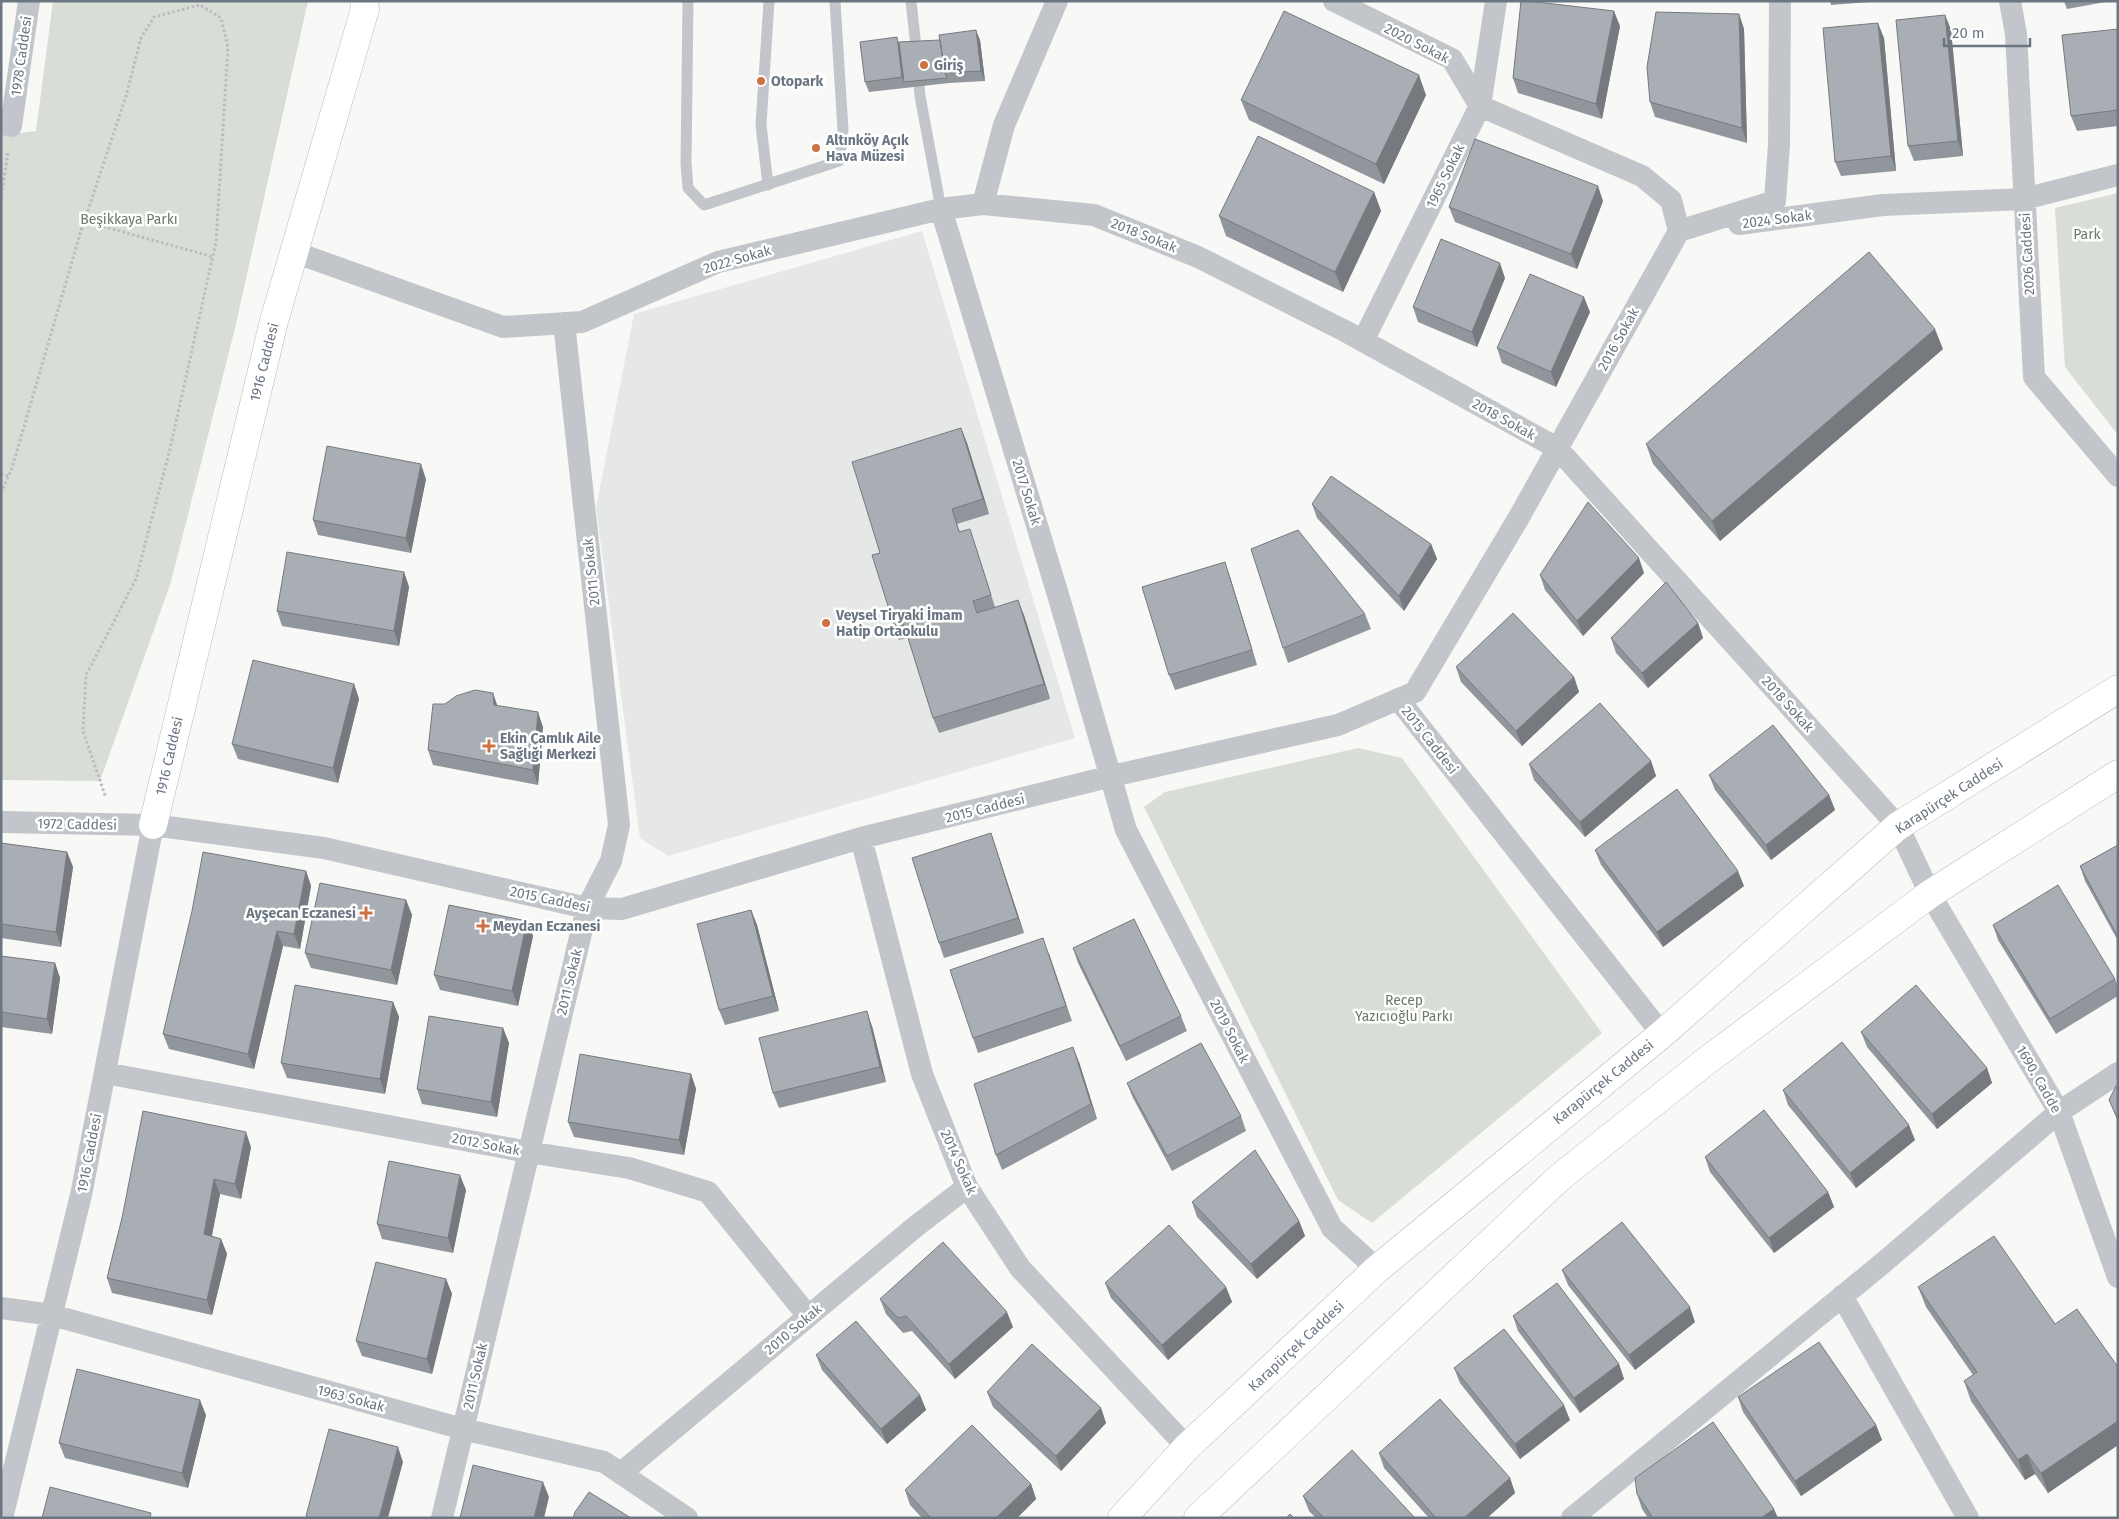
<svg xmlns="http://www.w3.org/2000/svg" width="2119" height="1519" viewBox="0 0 2119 1519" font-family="'Fira Sans',sans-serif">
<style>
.built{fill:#e6e7e7}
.green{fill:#d8ddd6}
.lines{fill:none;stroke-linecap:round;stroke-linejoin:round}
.secondary-casing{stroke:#b3b7bb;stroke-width:29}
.path{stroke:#babcbf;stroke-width:3;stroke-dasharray:2.5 2.5;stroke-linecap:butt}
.lane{stroke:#c2c5c9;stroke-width:11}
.street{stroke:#c2c5c9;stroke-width:22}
.secondary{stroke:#fff;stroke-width:28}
.wall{fill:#90969b}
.shaded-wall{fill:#767a7e}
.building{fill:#a8aeb4;stroke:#767a7e}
.poi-dot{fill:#cd7242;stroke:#fff;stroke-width:2}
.labels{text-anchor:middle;stroke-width:5;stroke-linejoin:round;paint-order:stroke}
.street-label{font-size:14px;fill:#6b7683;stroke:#fff}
.poi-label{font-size:14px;font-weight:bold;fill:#6b7683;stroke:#fff;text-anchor:start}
.park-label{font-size:14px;fill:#6b7b69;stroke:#fff}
</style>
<rect width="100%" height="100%" fill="#f8f8f6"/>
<path class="built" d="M922,231L1075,738L668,856L640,838L596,508L634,314Z"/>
<path class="green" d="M53,1H308L235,328L171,582L100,781L1,780V135L36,131Z
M2118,193V435L2065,367L2055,208Z
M1358,748L1402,758L1602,1033L1372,1223L1338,1200L1144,807L1165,792Z"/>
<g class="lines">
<defs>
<path id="secondary" d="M153,825L274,321L365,9L364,1
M1122,1518L1187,1447L1377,1269L1662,1034L1898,826L2118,689
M1198,1518L1559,1178L1705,1062L1930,894L2118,774"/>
</defs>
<use href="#secondary" class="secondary-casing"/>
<path class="path" d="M1,200L8,151
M84,221L213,257
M1,474L8,476
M1,493L12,468L80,234L126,96L141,38L154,17L200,5L221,18L228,47L216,242L170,449L136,579L86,675L83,731L106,798"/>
<path class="lane" d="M688,1L686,163L688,188L704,205L839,161L843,130L835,1
M911,1L917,56
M918,72L920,96L941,209
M768,185L761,125L769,1"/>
<path class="street" d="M1334,1L1452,59L1480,106L1642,176L1671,200L1679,231
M2010,1L2016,34L2034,377L2118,476
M1,123L11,126L29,1
M983,204L1004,125L1057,1
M941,209L1059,598L1126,830L1332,1228L1377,1269
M1739,224L1883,205L2024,199L2118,175
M294,252L503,327L582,322L718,262L941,209L983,204L1094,215L1198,257L1345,331L1557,448L1898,826L1930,894L2059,1112L2118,1277
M1363,341L1480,106L1496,1
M1398,699L1662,1034
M1,822L153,825L324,848L587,908L622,909L861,838L1112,776L1338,725L1415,692L1518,519L1679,231L1775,201L1779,145L1780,1
M861,838L922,1074L967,1187L1020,1268L1187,1447
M105,1073L528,1152L629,1168L708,1192L808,1316
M1842,1296L1968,1518
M1,1308L52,1315L463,1429L604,1462L687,1518
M621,1473L915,1227L967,1187
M2,1518L81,1195L153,825
M442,1518L587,908L611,861L619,825L564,323
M1572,1518L1883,1263L2059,1112L2118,1073"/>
<use href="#secondary" class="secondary"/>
</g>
<path class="wall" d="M1830,1H1882L1831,5Z
M2064,1H2111L2067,9Z
M1739,14L1744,29L1747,143L1655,117L1650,102Z
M1945,15L1951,30L1963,156L1914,161L1908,146Z
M1620,26L1602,119L1518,93L1513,78Z
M2118,29V126L2077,131L2071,116Z
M1884,38L1896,171L1841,176L1835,162Z
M980,40L985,81L949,83L869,92L865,82L899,42Z
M1426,95L1384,184L1249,120L1241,100Z
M1374,192L1381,211L1343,292L1226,236L1219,216Z
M1603,201L1577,269L1455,222L1449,207Z
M1505,278L1477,347L1418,322L1413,307Z
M1590,312L1556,387L1502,363L1497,348Z
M1943,349L1720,541L1653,464L1646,444Z
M961,428L967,443L989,514L957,524L960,532L975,544L995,607L1024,615L1050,699L939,733L933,718L908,638L899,640L894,625L880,553Z
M426,479L411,553L318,535L313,520Z
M1312,504L1431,544L1437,559L1404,611L1317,518Z
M404,572L409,587L399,646L282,626L277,611Z
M1644,573L1583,636L1545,590L1540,575Z
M1230,577L1257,665L1175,690L1169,675Z
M1365,614L1371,629L1288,663L1283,648Z
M1698,623L1703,638L1648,688L1616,653L1611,638Z
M1456,667L1574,677L1579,692L1522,746L1461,682Z
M354,684L359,699L338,783L238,759L232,744Z
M493,693L497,705L543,727L538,785L433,765L428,750L445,704Z
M1651,761L1656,776L1585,837L1534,780L1529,764Z
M1709,775L1829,795L1835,810L1771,860L1715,790Z
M991,833L1024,933L944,958L939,943Z
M1,843L67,852L73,867L61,947L1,938Z
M2118,845V941L2085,881L2080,866Z
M1595,850L1744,886L1663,947L1601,865Z
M306,871L311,886L300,949L283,946L254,1069L169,1049L163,1034Z
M406,900L412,915L397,985L311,968L305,953Z
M751,910L757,925L779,1011L725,1025L719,1010Z
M527,921L533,936L518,1006L440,990L434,975Z
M1993,925L2115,979L2118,987V996L2056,1034L1998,940Z
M1073,948L1181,1016L1187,1031L1126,1061L1078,963Z
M1049,953L1072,1021L978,1053L973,1038Z
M1,956L55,963L60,978L52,1034L1,1027Z
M393,1002L399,1017L385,1094L287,1078L281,1063Z
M872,1026L886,1082L779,1108L773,1093Z
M503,1028L509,1043L497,1117L422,1104L417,1089Z
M1861,1032L1987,1068L1992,1083L1937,1129L1867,1047Z
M1079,1062L1097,1119L1002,1170L996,1155Z
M691,1074L696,1089L684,1155L574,1137L568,1122Z
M1127,1083L1241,1116L1246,1131L1172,1171L1133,1098Z
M2118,1086V1122L2109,1100Z
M1783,1090L1915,1140L1856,1188L1788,1105Z
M251,1147L241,1199L220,1194L212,1236L221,1239L227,1254L212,1315L112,1293L107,1278L122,1218Z
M1705,1157L1828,1192L1834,1207L1774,1253L1710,1172Z
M466,1190L453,1253L382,1239L377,1224Z
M1192,1202L1299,1221L1305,1236L1257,1279L1197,1217Z
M1562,1270L1695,1322L1635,1370L1568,1285Z
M446,1279L452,1294L432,1374L362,1356L356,1341Z
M1105,1283L1226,1287L1232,1302L1168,1360L1111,1298Z
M1918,1287L2055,1324L2118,1367V1445L2048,1493L2035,1474L2025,1480L1971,1401L1964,1381L1973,1375L1926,1307Z
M880,1299L1013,1327L955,1379L912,1331L903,1333L886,1314Z
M1513,1316L1619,1364L1624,1379L1580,1413L1518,1331Z
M816,1355L920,1395L926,1410L887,1444L822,1370Z
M1454,1368L1570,1420L1520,1459L1460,1383Z
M987,1392L1101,1408L1106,1423L1061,1471L993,1407Z
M1738,1397L1876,1425L1882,1440L1801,1496L1743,1412Z
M206,1415L188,1488L65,1458L59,1443Z
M1379,1453L1510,1478L1515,1493L1487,1518H1429L1384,1468Z
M1031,1484L1036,1499L1017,1518H922L910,1505L905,1490Z
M1637,1494L1778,1518H1648L1642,1509Z
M1303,1496L1415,1518H1316L1309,1511Z"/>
<path class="shaded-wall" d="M1614,11L1620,26L1602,119L1596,104Z
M1739,14L1744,29L1747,143L1742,128Z
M1945,15L1951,30L1963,156L1958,141Z
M1878,23L1884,38L1896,171L1891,156Z
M976,30L980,40L985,81L981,71Z
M897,37L900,47L904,82L902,77Z
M1419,75L1426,95L1384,184L1376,164Z
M1598,186L1603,201L1577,269L1571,254Z
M1374,192L1381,211L1343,292L1335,272Z
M1500,263L1505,278L1477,347L1472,332Z
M1584,297L1590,312L1556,387L1551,372Z
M1935,329L1943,349L1720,541L1712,521Z
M961,428L967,443L989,514L983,499Z
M421,464L426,479L411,553L406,538Z
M1431,544L1437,559L1404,611L1399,596Z
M1639,558L1644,573L1583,636L1577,621Z
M1225,562L1230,577L1257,665L1252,650Z
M404,572L409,587L399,646L394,631Z
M1018,600L1024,615L1050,699L1044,684Z
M1698,623L1703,638L1648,688L1642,673Z
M1574,677L1579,692L1522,746L1516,731Z
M354,684L359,699L338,783L333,768Z
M493,693L498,708L494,705Z
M538,712L543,727L538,785L533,770Z
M1651,761L1656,776L1585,837L1580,822Z
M1829,795L1835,810L1771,860L1766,845Z
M991,833L996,848L1024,933L1018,918Z
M67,852L73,867L61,947L56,932Z
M306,871L311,886L300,949L294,934Z
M1738,871L1744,886L1663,947L1657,932Z
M406,900L412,915L397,985L391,970Z
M751,910L757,925L779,1011L773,996Z
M527,921L533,936L518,1006L512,991Z
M277,931L283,946L254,1069L248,1054Z
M55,963L60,978L52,1034L47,1019Z
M393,1002L399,1017L385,1094L380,1079Z
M867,1011L872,1026L886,1082L880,1067Z
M503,1028L509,1043L497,1117L491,1102Z
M1073,1047L1079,1062L1097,1119L1091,1104Z
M1987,1068L1992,1083L1937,1129L1932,1114Z
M691,1074L696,1089L684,1155L679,1140Z
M1909,1125L1915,1140L1856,1188L1850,1173Z
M246,1132L251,1147L241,1199L235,1184Z
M460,1175L466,1190L453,1253L448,1238Z
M214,1179L220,1194L209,1249L204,1234Z
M1828,1192L1834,1207L1774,1253L1769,1238Z
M1299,1221L1305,1236L1257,1279L1251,1264Z
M221,1239L227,1254L212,1315L207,1300Z
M446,1279L452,1294L432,1374L427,1359Z
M1226,1287L1232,1302L1168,1360L1162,1345Z
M1690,1307L1695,1322L1635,1370L1629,1355Z
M1007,1312L1013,1327L955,1379L949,1364Z
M1619,1364L1624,1379L1580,1413L1574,1398Z
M920,1395L926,1410L887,1444L881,1429Z
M200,1400L206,1415L188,1488L182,1473Z
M1564,1405L1570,1420L1520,1459L1515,1444Z
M1101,1408L1106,1423L1061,1471L1056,1456Z
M2118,1421V1445L2048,1493L2041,1473Z
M1876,1425L1882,1440L1801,1496L1795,1481Z
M398,1447L403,1462L388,1518H379Z
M2027,1454L2035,1474L2025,1480L2018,1460Z
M1510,1478L1515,1493L1487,1518H1464Z
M543,1482L549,1497L544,1518H534Z
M1031,1484L1036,1499L1017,1518H996Z
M1774,1509L1778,1518H1761Z"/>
<path class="building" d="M1521,1H1528L1614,11L1596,104L1513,78Z
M1284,11L1419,75L1376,164L1241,100Z
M1656,12L1739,14L1742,128L1650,102L1647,67Z
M1945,15L1958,141L1908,146L1896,20Z
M1878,23L1891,156L1835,162L1823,28Z
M2118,29V110L2071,116L2062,35Z
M976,30L981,71L945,73L939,35Z
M897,37L902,77L865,82L860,42Z
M940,40L945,73L947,78L904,82L899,42Z
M1258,136L1374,192L1335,272L1219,216Z
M1475,139L1598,186L1571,254L1449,207Z
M1441,239L1500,263L1472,332L1413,307Z
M1869,252L1935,329L1712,521L1646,444Z
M1530,274L1584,297L1551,372L1497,348Z
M961,428L983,499L952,509L959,532L970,529L991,595L973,601L977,613L1018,600L1044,684L933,718L903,622L894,625L872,555L880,553L852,462Z
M327,446L421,464L406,538L313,520Z
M1331,476L1431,544L1399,596L1312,504Z
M1588,502L1639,558L1577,621L1540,575Z
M1298,530L1365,614L1283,648L1251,549Z
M287,552L404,572L394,631L277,611Z
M1225,562L1252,650L1169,675L1142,587Z
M1666,582L1698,623L1642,673L1611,638Z
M1513,613L1574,677L1516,731L1456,667Z
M253,660L354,684L333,768L232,744Z
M475,690L493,693L494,705L538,712L533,770L428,750L433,704H445L456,696Z
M1600,703L1651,761L1580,822L1529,764Z
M1773,725L1829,795L1766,845L1709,775Z
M1677,789L1738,871L1657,932L1595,850Z
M991,833L1018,918L939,943L912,858Z
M1,843L67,852L56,932L1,924Z
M2118,845V937L2080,866Z
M203,852L306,871L294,934L277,931L248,1054L163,1034L192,911Z
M320,883L406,900L391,970L305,953Z
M2058,885L2115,979L2050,1019L1993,925Z
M449,905L527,921L512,991L434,975Z
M751,910L773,996L719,1010L697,924Z
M1134,919L1181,1016L1120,1046L1073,948Z
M1043,938L1066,1006L973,1038L950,970Z
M1,956L55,963L47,1019L1,1012Z
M295,985L393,1002L380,1079L281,1063Z
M1916,985L1987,1068L1932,1114L1861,1032Z
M867,1011L880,1067L773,1093L759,1038Z
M429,1016L503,1028L491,1102L417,1089Z
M1842,1042L1909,1125L1850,1173L1783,1090Z
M1201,1043L1241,1116L1167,1156L1127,1083Z
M1073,1047L1091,1104L996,1155L974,1084Z
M580,1054L691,1074L679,1140L568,1122Z
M2116,1086H2118V1119L2109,1100Z
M1764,1110L1828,1192L1769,1238L1705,1157Z
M143,1111L246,1132L235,1184L214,1179L204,1234L221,1239L207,1300L107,1278L122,1218Z
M1255,1150L1299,1221L1251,1264L1192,1202Z
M389,1161L460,1175L448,1238L377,1224Z
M1622,1222L1690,1307L1629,1355L1562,1270Z
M1169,1225L1226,1287L1162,1345L1105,1283Z
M1994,1236L2055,1324L2077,1309L2118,1367V1421L2041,1473L2027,1454L2018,1460L1964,1381L1977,1372L1918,1287Z
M943,1242L1007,1312L949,1364L906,1316L898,1318L880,1299Z
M376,1262L446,1279L427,1359L356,1341Z
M1557,1283L1619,1364L1574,1398L1513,1316Z
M856,1321L920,1395L881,1429L816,1355Z
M1504,1329L1564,1405L1515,1444L1454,1368Z
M1819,1342L1876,1425L1795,1481L1738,1397Z
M1032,1344L1101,1408L1056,1456L987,1392Z
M77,1369L200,1400L182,1473L59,1443Z
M1440,1399L1510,1478L1464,1518H1436L1379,1453Z
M1713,1422L1774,1509L1761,1518H1653L1637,1494L1635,1478Z
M972,1425L1031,1484L996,1518H931L905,1490Z
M329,1429L398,1447L379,1518H312L306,1516Z
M1352,1450L1415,1518H1324L1303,1496Z
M473,1465L543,1482L534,1518H460Z
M50,1487L151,1513L150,1518H42Z
M589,1492L631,1518H573L575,1512Z
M1290,1514L1294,1518H1286Z"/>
<g class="poi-dot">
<circle cx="924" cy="65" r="5"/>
<circle cx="761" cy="81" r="5"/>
<circle cx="816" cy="148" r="5"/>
<circle cx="826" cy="623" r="5"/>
<path d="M486.5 738.5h5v5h5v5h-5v5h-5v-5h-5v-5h5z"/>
<path d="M363.5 905.5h5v5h5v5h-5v5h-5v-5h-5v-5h5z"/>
<path d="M480.5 918.5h5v5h5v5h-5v5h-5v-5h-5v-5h5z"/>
</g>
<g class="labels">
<g class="street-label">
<text transform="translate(1417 43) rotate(27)" y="5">2020 Sokak</text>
<text transform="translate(21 56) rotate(-82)" y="5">1978 Caddesi</text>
<text transform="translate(1445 176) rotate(-64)" y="5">1965 Sokak</text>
<text transform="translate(1777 219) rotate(-7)" y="5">2024 Sokak</text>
<text transform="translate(1144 235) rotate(22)" y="5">2018 Sokak</text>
<text transform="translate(2027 254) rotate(-93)" y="5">2026 Caddesi</text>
<text transform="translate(737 259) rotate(-16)" y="5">2022 Sokak</text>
<text transform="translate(1618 339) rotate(-61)" y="5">2016 Sokak</text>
<text transform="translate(264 362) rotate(-76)" y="5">1916 Caddesi</text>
<text transform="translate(1504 419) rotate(29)" y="5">2018 Sokak</text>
<text transform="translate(1027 492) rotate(73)" y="5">2017 Sokak</text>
<text transform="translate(591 572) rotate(-96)" y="5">2011 Sokak</text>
<text transform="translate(1788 704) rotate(48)" y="5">2018 Sokak</text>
<text transform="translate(1430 740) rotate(52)" y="5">2015 Caddesi</text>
<text transform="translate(169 756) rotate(-77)" y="5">1916 Caddesi</text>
<text transform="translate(1949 796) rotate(-33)" y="5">Karapürçek Caddesi</text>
<text transform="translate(985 808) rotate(-14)" y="5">2015 Caddesi</text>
<text transform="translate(77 824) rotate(1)" y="5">1972 Caddesi</text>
<text transform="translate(550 899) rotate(12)" y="5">2015 Caddesi</text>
<text transform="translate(569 982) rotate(-76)" y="5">2011 Sokak</text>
<text transform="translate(1230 1031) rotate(63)" y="5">2019 Sokak</text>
<text transform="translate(2039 1079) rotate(60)" y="5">1690. Cadde</text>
<text transform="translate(1603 1082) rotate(-39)" y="5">Karapürçek Caddesi</text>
<text transform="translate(486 1144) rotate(11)" y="5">2012 Sokak</text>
<text transform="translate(89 1153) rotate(-79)" y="5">1916 Caddesi</text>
<text transform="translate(959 1162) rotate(66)" y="5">2014 Sokak</text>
<text transform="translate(793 1329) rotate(-40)" y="5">2010 Sokak</text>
<text transform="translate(1296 1346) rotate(-43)" y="5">Karapürçek Caddesi</text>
<text transform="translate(475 1376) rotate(-77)" y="5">2011 Sokak</text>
<text transform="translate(351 1398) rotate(15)" y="5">1963 Sokak</text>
</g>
<g class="poi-label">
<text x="934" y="70">Giriş</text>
<text x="771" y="86">Otopark</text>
<text x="826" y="145">Altınköy Açık<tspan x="826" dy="16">Hava Müzesi</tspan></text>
<text x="836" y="620">Veysel Tiryaki İmam<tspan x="836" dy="16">Hatip Ortaokulu</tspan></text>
<text x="500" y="743">Ekin Çamlık Aile<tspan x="500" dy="16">Sağlığı Merkezi</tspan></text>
<text x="356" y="918" text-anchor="end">Ayşecan Eczanesi</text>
<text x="493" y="931">Meydan Eczanesi</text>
</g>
<g class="park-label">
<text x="129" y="224">Beşikkaya Parkı</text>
<text x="2087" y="239">Park</text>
<text x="1404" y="1005">Recep<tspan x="1404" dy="16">Yazıcıoğlu Parkı</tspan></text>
</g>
</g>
<rect width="2119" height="1519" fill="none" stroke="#6b7683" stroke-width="5"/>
<path d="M1944 38v8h86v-8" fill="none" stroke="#6b7683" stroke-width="2.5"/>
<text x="1952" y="38" font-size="15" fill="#6b7683" stroke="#ffffff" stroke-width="4" paint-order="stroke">20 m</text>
</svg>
